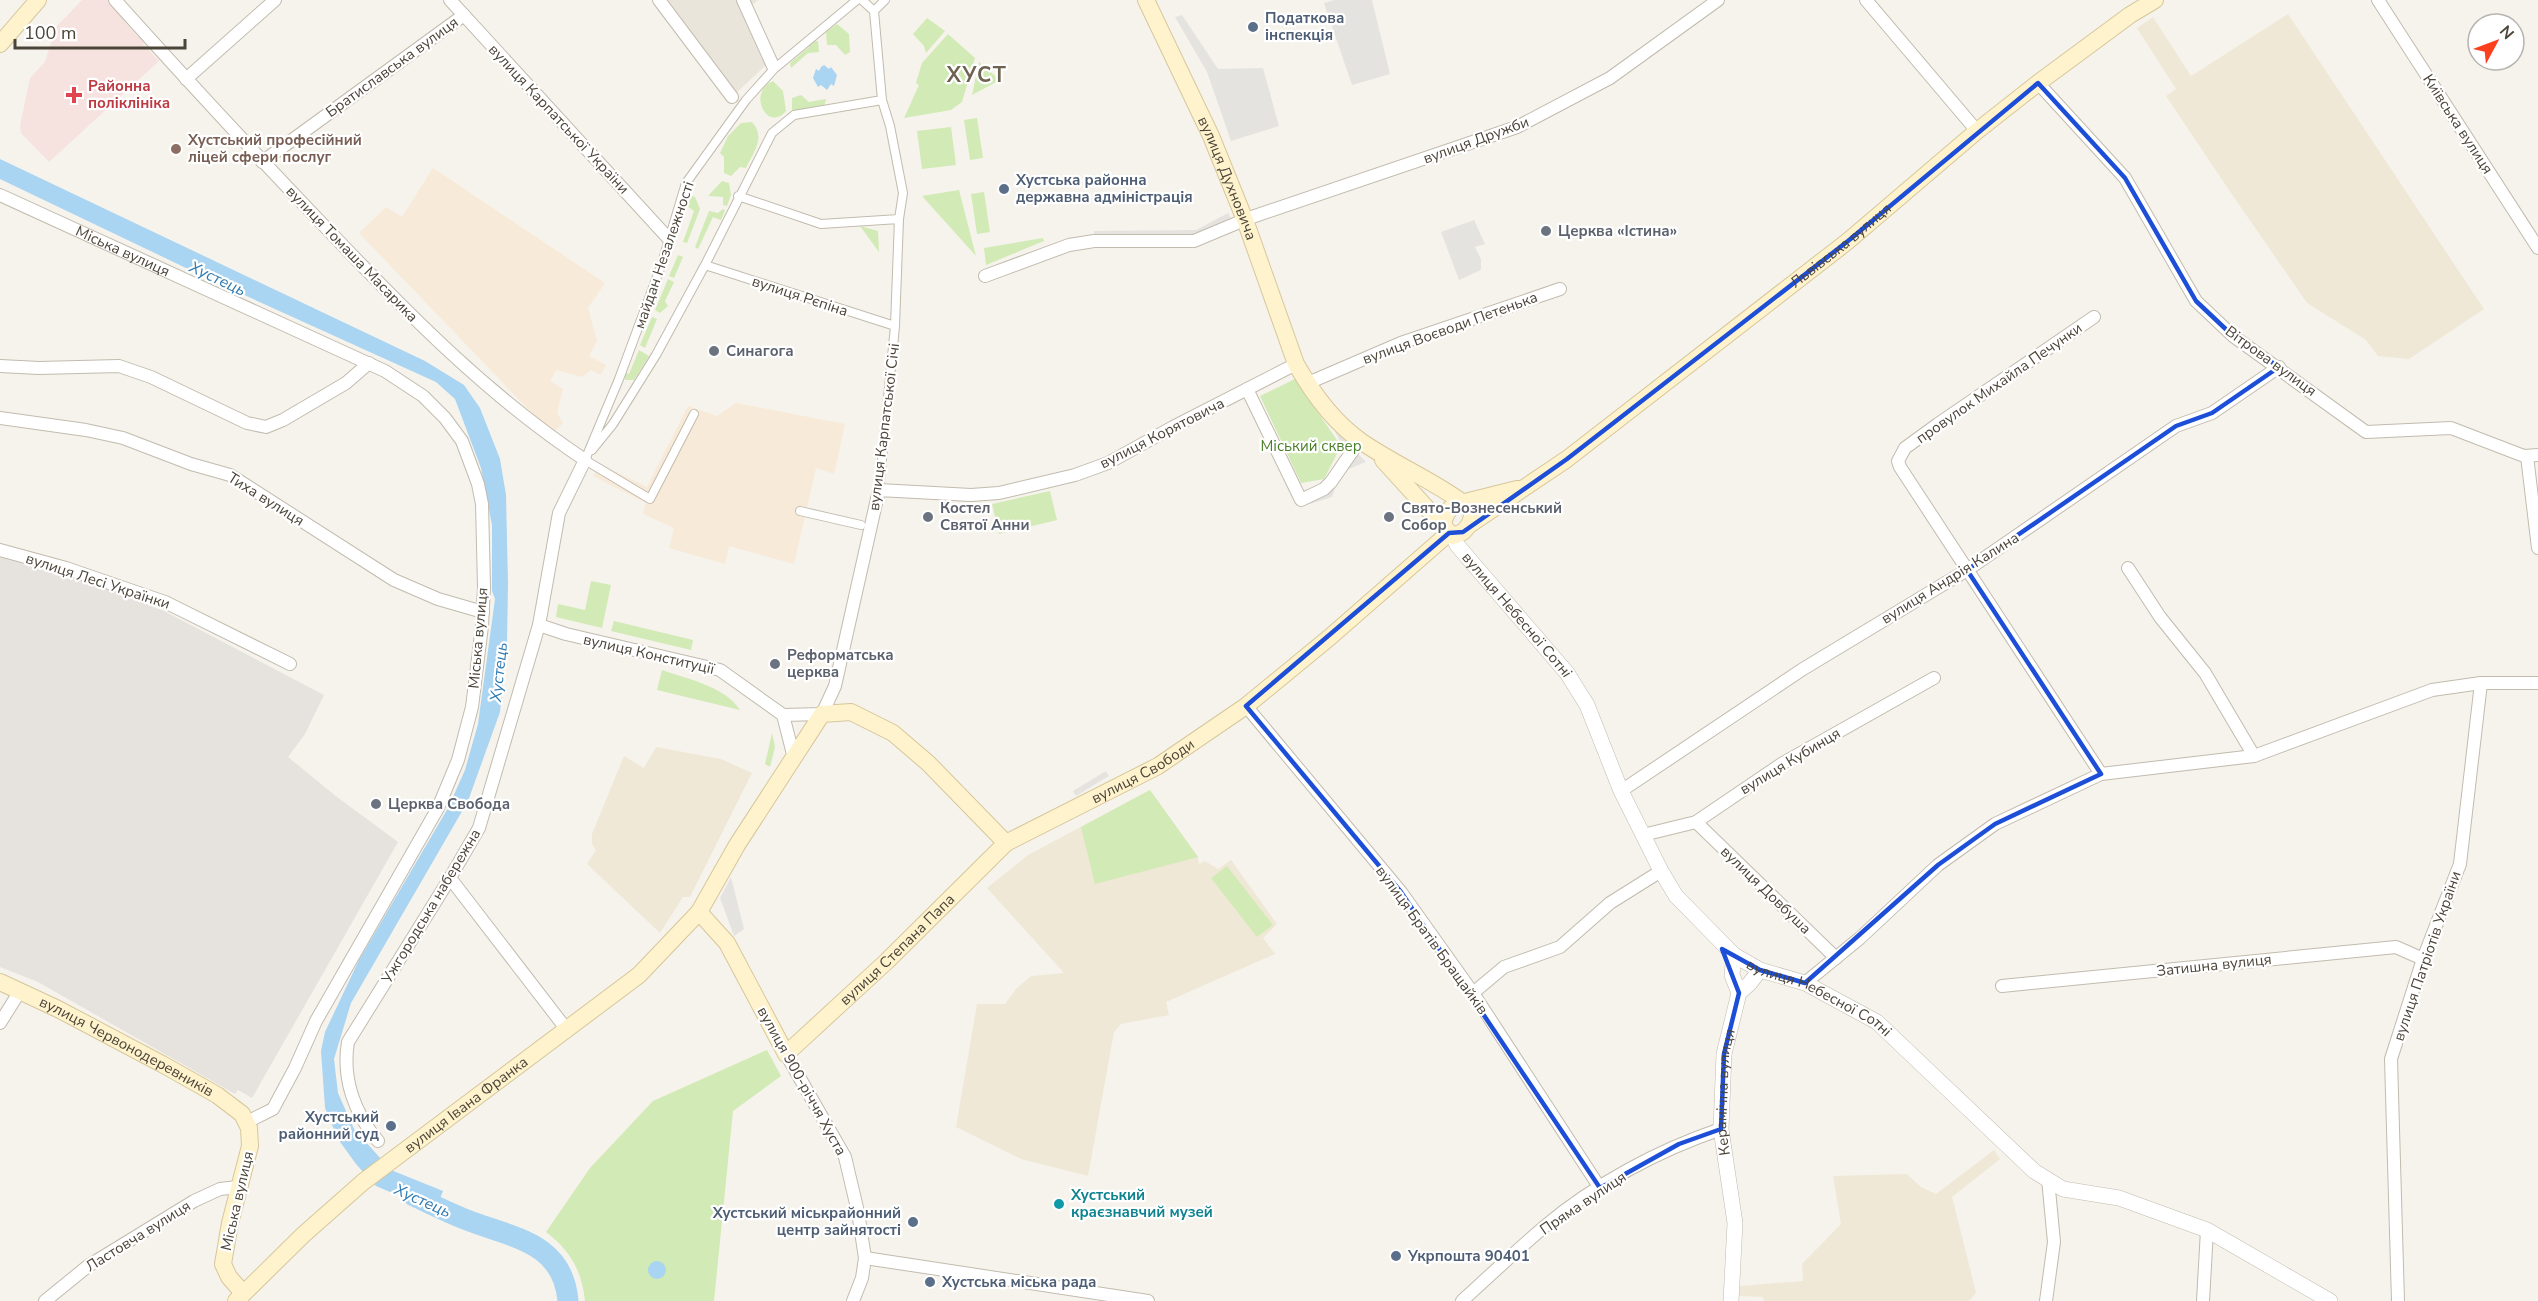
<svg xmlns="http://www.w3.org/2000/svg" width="2538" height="1301" viewBox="0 0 2538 1301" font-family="'Nunito Sans',sans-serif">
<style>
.residential{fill:#eae5da}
.commercial{fill:#f7ead8}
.industrial{fill:#e6e2dd}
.education{fill:#efe8d6}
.medical{fill:#f6e3e0}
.green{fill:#d2eab5}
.parking{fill:#e5e3e0}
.water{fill:#a9d4f2}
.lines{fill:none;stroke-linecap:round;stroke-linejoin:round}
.river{stroke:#a9d4f2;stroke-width:21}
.pedestrian-casing{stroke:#c2bbae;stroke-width:10}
.minor-casing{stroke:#c2bbae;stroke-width:14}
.tertiary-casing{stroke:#c2bbae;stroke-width:16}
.secondary-casing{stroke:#d6c79b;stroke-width:18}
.pedestrian{stroke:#fff;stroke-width:8}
.minor{stroke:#fff;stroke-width:12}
.tertiary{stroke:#fff;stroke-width:15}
.secondary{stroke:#fff3cd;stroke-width:16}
.marked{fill:none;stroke:#1d4ed8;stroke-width:4.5;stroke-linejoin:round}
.service-dot{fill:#5c6f8a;stroke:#fff;stroke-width:2}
.health-dot{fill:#e0444e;stroke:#fff;stroke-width:2}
.education-dot{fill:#8d6e63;stroke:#fff;stroke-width:2}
.worship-dot{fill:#6b7280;stroke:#fff;stroke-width:2}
.culture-dot{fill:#0f9aa8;stroke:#fff;stroke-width:2}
.labels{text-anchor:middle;stroke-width:4.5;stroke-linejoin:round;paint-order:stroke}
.service-label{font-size:15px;font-weight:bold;fill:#4e5e75;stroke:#fff;text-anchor:start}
.street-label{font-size:15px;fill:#4b4439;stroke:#fff}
.health-label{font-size:15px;font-weight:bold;fill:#be3a42;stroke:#fff;text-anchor:start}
.education-label{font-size:15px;font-weight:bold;fill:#785e54;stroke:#fff;text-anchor:start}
.worship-label{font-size:15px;font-weight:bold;fill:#5b616d;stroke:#fff;text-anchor:start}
.park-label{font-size:15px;fill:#4a7f2a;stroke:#fff}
.culture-label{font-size:15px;font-weight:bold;fill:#0d838f;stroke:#fff;text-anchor:start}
.water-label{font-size:16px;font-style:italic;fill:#2e7ab2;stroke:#fff}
.district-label{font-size:21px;font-weight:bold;letter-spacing:1.5px;fill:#6e6250;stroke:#fff}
</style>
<rect width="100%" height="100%" fill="#f6f3ec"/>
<path class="residential" d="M659,0H758L744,12L767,64L732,97Z"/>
<path class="commercial" d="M433,168L605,283L588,308L597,341L589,356L606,365L601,375L591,370L582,377L556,370L550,381L563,389L557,413L563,423L552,434L359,233L386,207L402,217Z
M736,403L845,424L834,474L816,468L794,564L729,546L725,564L669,548L674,528L643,514L646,503L593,476L600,464L647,487L688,406L717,416Z"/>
<path class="industrial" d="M0,555L95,584L164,611L324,695L305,734L288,757L337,797L398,842L252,1098L238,1090L235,1094L38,982L0,967Z"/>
<path class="education" d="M2288,14L2484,309L2409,359L2378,356L2366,340L2307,303L2229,190L2166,96L2176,89L2137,28L2153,17L2191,76Z
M656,747L721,759L752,773L690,897H683L660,933L587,864L596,850L592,844V834L624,756L644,768Z
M1150,790L1198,857L1199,864L1205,861L1218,869L1231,860L1277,924L1263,938L1275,954L1166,1002L1169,1015L1121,1024L1114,1032L1088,1176L1021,1159L956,1127L977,1004H1005L1016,989L1031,976L1064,973L987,888L1028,855Z
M1994,1150L2000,1159L1952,1197L1976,1293L1969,1301H1764L1763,1297L1739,1296L1740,1286L1803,1281L1802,1264L1841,1224L1833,1176L1907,1174L1921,1187L1936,1194Z"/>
<path class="medical" d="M82,0H110L126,19L124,21L138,37L145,40L143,44L159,61L49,162L21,133L20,126L30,78L45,62L56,27Z"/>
<path class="green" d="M927,18L945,31L926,53L924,46L913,34Z
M837,24L849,34L850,52L845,55L836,45H827L826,32Z
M948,34L975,58L962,102L951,110L904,118L919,85L916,83L922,63Z
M818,41L819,52L808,53L791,68L790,63L809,47V42Z
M979,62L1000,80L972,95Z
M773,81L783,91L786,111C768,133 746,93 773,81Z
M801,95L809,102L826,99L824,107L792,113V98Z
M977,118L983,158L970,160L964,120Z
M752,122C766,138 754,151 746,168L740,167L731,176L724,173V157L720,153L728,136L741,123Z
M951,127L956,165L922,169L917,131Z
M722,181L729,183L731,195L727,206L723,205V197L708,196Z
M959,190L976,256L922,196Z
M984,192L990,232L977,234L971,194Z
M692,196L695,197L700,209L687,243L683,242L694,211L687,206Z
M723,209L725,210L721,220L713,217L698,249L695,247L709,211L718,213Z
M860,226L878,231L879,252Z
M1043,238L1044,241L986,265L984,248Z
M678,255L683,257L674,278L669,276Z
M668,279L674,282L665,301L668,306L660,313L655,310Z
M652,317L657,319L645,348L640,345Z
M639,350L649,356L634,380H625L624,372L629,374Z
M1295,379L1341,446L1324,479L1301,483L1260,396Z
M1050,491L1057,520L999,534L992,504Z
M591,581L611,585L602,628L556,617L558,604L585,610Z
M614,621L693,640L691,650L611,631Z
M662,670C687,679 725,686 740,710L657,690Z
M772,733L775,747L770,767L765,764Z
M1150,790L1198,857L1095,884L1081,827Z
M1227,866L1273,925L1257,937L1211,878Z
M767,1050L781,1076L733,1111L714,1301H585C582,1271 570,1250 546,1232L590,1168L653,1101Z"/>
<path class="parking" d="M1335,0H1372L1390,74L1352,85L1324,3Z
M1182,15L1218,69L1263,68L1279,126L1231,141L1207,72L1175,17Z
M1228,213L1232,220L1194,237H1094V231L1196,230Z
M1474,220L1485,244L1475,247L1481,259V270L1459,280L1441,232Z
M1333,428L1366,462L1341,472L1332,497L1310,504L1303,491L1327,484L1345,450Z
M1106,771L1109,776L1076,796L1073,791Z
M731,877L744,929L734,936L720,898Z"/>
<path class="water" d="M824,65L829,69L831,67L837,75L834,86L831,84L827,90L821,85L818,87L813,78L816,69L819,71L821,67Z
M0,159L425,361L464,385L480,408L500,459L506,495L508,584L507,643L500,712L468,801L351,1003L334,1059L338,1093L354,1129L391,1170L443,1191L435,1211L376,1186L356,1164L338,1139L325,1108L321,1051L325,1032L359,960L448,808L465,770L478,724L495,599L492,591V525L481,468L455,399L436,382L209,279L0,179Z
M648 1270a9 9 0 1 1 18 0a9 9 0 1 1-18 0Z"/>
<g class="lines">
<path class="river" d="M412,1195C431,1204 449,1213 467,1220C513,1238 563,1242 568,1301"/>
<defs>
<path id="pedestrian" d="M862,0L874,11
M738,196L821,224L899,219
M705,265L895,326
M592,450L613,424L656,355L705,265L772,133L794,115L882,100
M585,460L619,379L661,266L686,183L746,100L774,69L857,0
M585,460L650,499L694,414
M879,490L895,326L899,219L903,193L890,126L882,100L874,11L885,0
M800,511L861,525"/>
<g id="minor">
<path d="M115,0C186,79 258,157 331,233C409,315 490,397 585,460L559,513L539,625L479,828L450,878L348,1042C342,1078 354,1113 378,1141"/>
<path d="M450,0L668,238"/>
<path d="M659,0L732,97"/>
<path d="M743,0L773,66"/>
<path d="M1866,0L1977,131"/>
<path d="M2378,0L2538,248"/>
<path d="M186,79L275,0"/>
<path d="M2038,83L2125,178L2196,301L2233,336L2366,432L2451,428L2524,456L2538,455"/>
<path d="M262,162L464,15"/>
<path id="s1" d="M0,195L385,371L423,396L445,418L462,441L478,484L482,504L484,587L482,626L472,707L458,760L438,808L316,1021L295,1068L273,1109L247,1122"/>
<path d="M985,276L1069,245L1094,241H1194L1249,218L1517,127L1610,78L1718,0"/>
<path d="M2094,317L1938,424L1905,448L1898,461L1900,467L2101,774"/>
<path d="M0,366L39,368L119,366L151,377L247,423L266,427L283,420L346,383L369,363"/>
<path d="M1308,383L1401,343L1560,289"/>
<path d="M1247,389L1301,500L1324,489L1331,482L1360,440"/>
<path d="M0,418L86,430L123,438L191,464L230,475L394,580L438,599L483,612"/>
<path d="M2527,456L2538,548"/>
<path d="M0,550L66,568L165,602L290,664"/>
<path d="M2128,568L2160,617L2205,673L2254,756"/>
<path d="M539,625L566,634L720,670L783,715L794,758"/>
<path d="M1246,706L1401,892L1473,993L1600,1188"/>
<path d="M783,715L822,714L835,686L879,490L971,495L999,493L1075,475L1108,463L1173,427L1296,364"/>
<path d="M1621,791L1803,669L1967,570L2176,426L2212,413L2279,367"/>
<path d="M1696,822L1836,958"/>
<path d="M1643,835L1696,822L1783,763L1934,678"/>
<path d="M450,878L567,1030"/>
<path d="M1805,983L1860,938L1938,865L1995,824L2101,774L2254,756L2432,690L2481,683H2538"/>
<path d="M2002,986L2396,947L2423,959"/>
<path d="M1473,993L1504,967L1560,947L1610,903L1661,871"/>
<path d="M0,1023L20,991"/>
<path d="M786,1054L845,1157L858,1212L865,1258L862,1278L853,1301"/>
<path d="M865,1258L1148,1301"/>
<path d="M45,1301L88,1266L194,1201L220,1189L238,1187"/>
<path d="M1462,1301C1489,1276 1516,1251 1544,1227C1595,1184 1659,1150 1721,1129"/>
<path d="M2046,1301L2054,1242L2048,1179"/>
<path d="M2203,1301L2207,1230"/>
<path d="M2398,1301L2391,1059L2423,959L2460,864L2481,683"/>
</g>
<g id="tertiary">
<path id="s2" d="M1453,536L1457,545L1567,673L1587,705L1621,791L1661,871L1676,896L1734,955L1760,970L1805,983L1877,1022L2034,1171L2063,1189L2119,1198L2207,1230L2330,1301"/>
<path d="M1734,955L1732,975L1739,993"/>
<path id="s3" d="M1731,1301L1735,1223L1721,1129L1724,1054L1739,993L1750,983L1760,970"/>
</g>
<g id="secondary">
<path id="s4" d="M1146,0L1211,136L1245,220L1296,364C1313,394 1333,422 1362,442C1394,464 1430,479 1462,502"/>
<path d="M0,44L38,0"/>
<path d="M1383,460L1443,526"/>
<path d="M1465,502L1517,489"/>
<path id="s5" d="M1469,525L1473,514L1465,502C1451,504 1445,512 1443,526L1453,536L1463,532L1469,525L1567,459L1848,241L1977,131L2038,83L2130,15L2155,0"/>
<path id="s6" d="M699,912L727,943L786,1054L887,961L1006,843L1158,766L1246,706L1330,637L1449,533"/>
<path id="s7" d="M0,982L58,1009L162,1064L217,1095L242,1114L249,1128L250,1146L230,1223L223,1264L229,1277L243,1293"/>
<path id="s8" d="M236,1301L303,1235L363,1182L639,975L699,912L737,845L822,714L851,712L893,733L928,763L1006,843"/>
</g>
</defs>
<use href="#pedestrian" class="pedestrian-casing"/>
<use href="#minor" class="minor-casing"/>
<use href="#tertiary" class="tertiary-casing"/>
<use href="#secondary" class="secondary-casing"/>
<use href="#pedestrian" class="pedestrian"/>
<use href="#minor" class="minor"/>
<use href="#tertiary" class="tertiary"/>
<use href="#secondary" class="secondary"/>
</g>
<path class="marked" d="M2038,83L2125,178L2196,301L2233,336L2279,367L2212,413L2176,426L1967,570L2101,774L1995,824L1938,865L1805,983L1760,970L1722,949L1739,993L1724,1054L1721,1129L1679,1144L1600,1188L1401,892L1246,706L1449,533L1463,532L1567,459L1848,241Z"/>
<g class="service-dot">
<circle cx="1253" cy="27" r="6"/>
<circle cx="1004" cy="189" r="6"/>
<circle cx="391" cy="1126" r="6"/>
<circle cx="913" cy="1222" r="6"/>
<circle cx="1396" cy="1256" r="6"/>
<circle cx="930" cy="1282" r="6"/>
</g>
<path class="health-dot" d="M71 86h6v6h6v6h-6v6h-6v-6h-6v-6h6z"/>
<circle class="education-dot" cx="176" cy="149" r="6"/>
<g class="worship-dot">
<circle cx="1546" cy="231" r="6"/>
<circle cx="714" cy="351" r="6"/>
<circle cx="928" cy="517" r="6"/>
<circle cx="1389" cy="517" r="6"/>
<circle cx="775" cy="664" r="6"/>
<circle cx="376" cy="804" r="6"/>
</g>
<circle class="culture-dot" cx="1059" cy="1204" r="6"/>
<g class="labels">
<g class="service-label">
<text x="1265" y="23">Податкова<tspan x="1265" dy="17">інспекція</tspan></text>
<text x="1016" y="185">Хустська районна<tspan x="1016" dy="17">державна адміністрація</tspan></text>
<text x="379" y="1122" text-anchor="end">Хустський<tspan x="379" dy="17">районний суд</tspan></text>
<text x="901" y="1218" text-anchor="end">Хустський міськрайонний<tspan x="901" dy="17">центр зайнятості</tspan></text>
<text x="1408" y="1261">Укрпошта 90401</text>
<text x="942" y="1287">Хустська міська рада</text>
</g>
<g class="street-label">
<text transform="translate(392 67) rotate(-36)" y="5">Братиславська вулиця</text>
<text transform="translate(559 119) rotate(47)" y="5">вулиця Карпатської України</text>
<text transform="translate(2458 124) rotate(57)" y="5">Київська вулиця</text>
<text transform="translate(1476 140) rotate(-20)" y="5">вулиця Дружби</text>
<text dy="5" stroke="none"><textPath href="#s4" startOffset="196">вулиця Духновича</textPath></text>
<text dy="5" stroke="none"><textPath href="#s5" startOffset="561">Львівська вулиця</textPath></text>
<text dy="5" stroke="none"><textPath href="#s1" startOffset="135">Міська вулиця</textPath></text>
<text transform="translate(352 254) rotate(46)" y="5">вулиця Томаша Масарика</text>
<text transform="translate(664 255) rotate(-71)" y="5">майдан Незалежності</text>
<text transform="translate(800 296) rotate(18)" y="5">вулиця Рєпіна</text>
<text transform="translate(1450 328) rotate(-20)" y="5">вулиця Воєводи Петенька</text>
<text transform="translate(2271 361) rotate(36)" y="5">Вітрова вулиця</text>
<text transform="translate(1999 383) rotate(-35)" y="5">провулок Михайла Печунки</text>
<text transform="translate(884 427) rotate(-83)" y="5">вулиця Карпатської Січі</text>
<text transform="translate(1162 433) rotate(-27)" y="5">вулиця Корятовича</text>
<text transform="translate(266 499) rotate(32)" y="5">Тиха вулиця</text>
<text transform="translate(1950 578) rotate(-32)" y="5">вулиця Андрія Калина</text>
<text transform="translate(98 581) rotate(18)" y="5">вулиця Лесі Українки</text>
<text dy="5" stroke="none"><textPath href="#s2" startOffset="102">вулиця Небесної Сотні</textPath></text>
<text transform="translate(478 638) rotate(-85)" y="5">Міська вулиця</text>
<text transform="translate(649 654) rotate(13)" y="5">вулиця Конституції</text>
<text transform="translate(1790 761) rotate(-31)" y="5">вулиця Кубинця</text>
<text dy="5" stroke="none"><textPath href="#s6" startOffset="627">вулиця Свободи</textPath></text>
<text transform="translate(1766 890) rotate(44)" y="5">вулиця Довбуша</text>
<text transform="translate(431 906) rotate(-59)" y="5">Ужгородська набережна</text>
<text transform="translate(1432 940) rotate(54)" y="5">вулиця Братів Бращайків</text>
<text dy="5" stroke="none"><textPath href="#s6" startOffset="320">вулиця Степана Папа</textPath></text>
<text transform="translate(2427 956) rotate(-71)" y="5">вулиця Патріотів України</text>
<text transform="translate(2214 965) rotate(-6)" y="5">Затишна вулиця</text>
<text dy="5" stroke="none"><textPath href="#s2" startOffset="606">вулиця Небесної Сотні</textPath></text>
<text dy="5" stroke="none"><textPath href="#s7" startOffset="142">вулиця Червонодеревників</textPath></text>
<text transform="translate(802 1081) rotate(61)" y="5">вулиця 900-річчя Хуста</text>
<text dy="5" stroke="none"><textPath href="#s3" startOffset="210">Керамічна вулиця</textPath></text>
<text dy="5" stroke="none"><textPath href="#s8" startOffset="303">вулиця Івана Франка</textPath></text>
<text transform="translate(237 1201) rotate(-77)" y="5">Міська вулиця</text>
<text transform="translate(1583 1203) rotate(-34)" y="5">Пряма вулиця</text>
<text transform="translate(138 1236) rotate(-32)" y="5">Ластовча вулиця</text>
</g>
<g class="health-label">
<text x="88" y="91">Районна<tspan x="88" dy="17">поліклініка</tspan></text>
</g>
<g class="education-label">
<text x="188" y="145">Хустський професійний<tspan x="188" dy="17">ліцей сфери послуг</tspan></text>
</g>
<g class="worship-label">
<text x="1558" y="236">Церква «Істина»</text>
<text x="726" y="356">Синагога</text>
<text x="940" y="513">Костел<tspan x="940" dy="17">Святої Анни</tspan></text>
<text x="1401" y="513">Свято-Вознесенський<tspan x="1401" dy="17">Собор</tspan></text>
<text x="787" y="660">Реформатська<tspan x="787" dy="17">церква</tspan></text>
<text x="388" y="809">Церква Свобода</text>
</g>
<g class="park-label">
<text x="1311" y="451">Міський сквер</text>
</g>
<g class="culture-label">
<text x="1071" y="1200">Хустський<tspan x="1071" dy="17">краєзнавчий музей</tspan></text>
</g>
<g class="water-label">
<text transform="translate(218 278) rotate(25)" y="6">Хустець</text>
<text transform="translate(498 672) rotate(-84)" y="6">Хустець</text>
<text transform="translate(423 1200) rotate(24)" y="6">Хустець</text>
</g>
<g class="district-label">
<text x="977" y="82">ХУСТ</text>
</g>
</g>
<g transform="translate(2496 42) rotate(49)"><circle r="28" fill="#ffffff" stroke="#b7b4b0" stroke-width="1.5"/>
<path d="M0-4.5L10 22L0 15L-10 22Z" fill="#fc3f1d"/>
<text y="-9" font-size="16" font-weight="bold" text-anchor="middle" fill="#4b4439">N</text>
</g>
<path d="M15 39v9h170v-9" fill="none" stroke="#4b4439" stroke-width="3"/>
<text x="24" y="39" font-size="18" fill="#4b4439" stroke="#ffffff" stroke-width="4.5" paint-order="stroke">100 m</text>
</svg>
